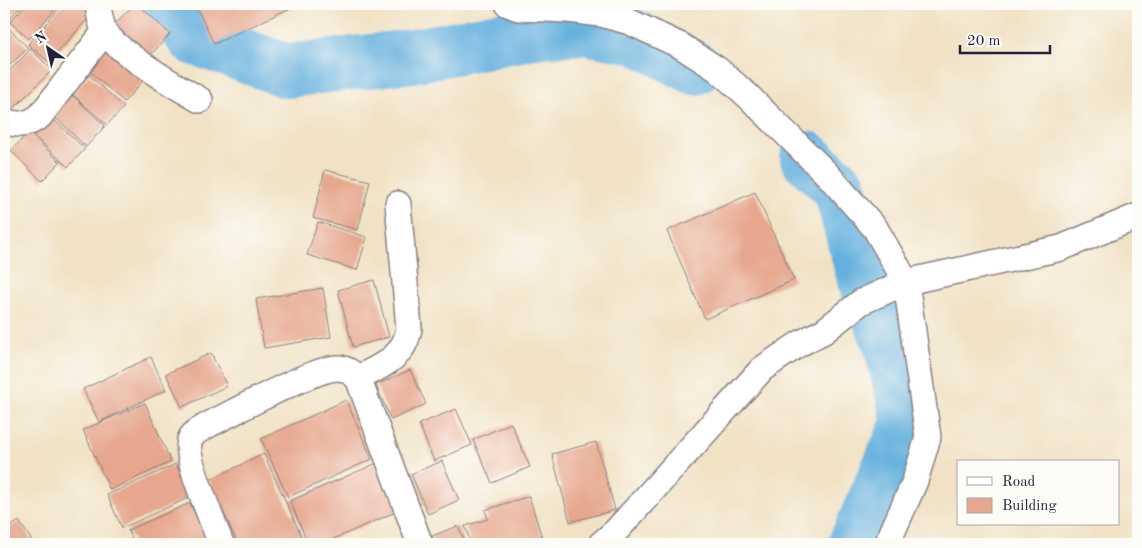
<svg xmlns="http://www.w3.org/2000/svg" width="1142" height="548" viewBox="0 0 1142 548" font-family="'Old Standard TT',serif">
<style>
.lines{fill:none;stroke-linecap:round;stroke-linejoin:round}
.river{stroke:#65b0de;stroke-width:54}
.building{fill:#e6a78e}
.street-casing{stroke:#8a8280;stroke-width:28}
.street{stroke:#fff;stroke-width:25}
</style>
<rect width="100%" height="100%" fill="#fdfcf7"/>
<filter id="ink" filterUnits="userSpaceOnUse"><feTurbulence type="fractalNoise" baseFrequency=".02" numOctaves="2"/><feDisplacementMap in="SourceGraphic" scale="10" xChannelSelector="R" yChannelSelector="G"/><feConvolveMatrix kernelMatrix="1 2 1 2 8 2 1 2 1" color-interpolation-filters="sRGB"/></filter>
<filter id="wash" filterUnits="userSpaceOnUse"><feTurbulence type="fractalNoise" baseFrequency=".0096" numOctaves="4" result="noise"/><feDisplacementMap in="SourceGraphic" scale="20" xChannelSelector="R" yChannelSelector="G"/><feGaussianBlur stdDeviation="1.12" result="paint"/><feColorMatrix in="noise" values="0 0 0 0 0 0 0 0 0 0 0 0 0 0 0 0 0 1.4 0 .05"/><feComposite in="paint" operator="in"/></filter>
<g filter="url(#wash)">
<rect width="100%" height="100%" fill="#f1e2c5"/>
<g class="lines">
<path class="river" d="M168,4L194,38L287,71L412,56L540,31L583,28L635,37L695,68
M807,158L840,188L864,279L890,344L909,422L855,544"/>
</g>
<g id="blocks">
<path class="building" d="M4,4H23L6,22L4,20Z
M26,4H60L29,39L10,22Z
M63,4H82L93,13L49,62L28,44Z
M134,4H138L170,34L146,60L112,27Z
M195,4H299L214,44Z
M7,26L28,48L7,68L4,64V29Z
M107,44L146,78L124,102L86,68Z
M31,49L52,70L7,115L4,112V76Z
M89,75L124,107L107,125L72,94Z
M70,93L105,126L86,147L51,113Z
M47,113L85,149L68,167L30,132Z
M28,132L60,162L42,181L11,151Z
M325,170L370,181L358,230L313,218Z
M755,192L794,280L705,319L667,231Z
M318,222L367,237L357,270L307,255Z
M374,280L389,337L353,347L338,290Z
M323,288L331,337L264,348L256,299Z
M211,353L227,386L182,407L166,374Z
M151,357L166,390L99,422L83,389Z
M410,370L426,404L391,420L376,385Z
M346,400L372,459L288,497L261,439Z
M145,403L171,462L110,490L83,430Z
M456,409L472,445L434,461L419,424Z
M511,423L530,467L492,483L473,440Z
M596,442L615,510L570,522L552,454Z
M264,454L305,544H238L209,480Z
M442,461L459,500L428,514L411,474Z
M377,463L398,511L322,544H308L290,501Z
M176,464L190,497L122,528L107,495Z
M529,496L544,544H471L465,526L488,519L485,510Z
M190,503L208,544H135L128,530Z
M19,521L34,544H4V531Z
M458,526L466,544H435L432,536Z"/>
</g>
</g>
<g filter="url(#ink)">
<use href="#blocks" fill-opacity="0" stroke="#8a8280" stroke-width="1"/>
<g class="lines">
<defs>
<path id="street" d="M98,4C99,13 100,22 104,30C115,51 177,87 200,100
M508,4L518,8L569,10L601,14L630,22L681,46L717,69L748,96L828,175L875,228L906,282L928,437L915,481L887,544
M4,121C18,126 28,125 40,116L105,31
M358,378C382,366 405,357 409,328L398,204
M221,544C215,526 183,455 190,440C193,432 202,429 208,425C235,412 313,368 338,368C346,368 352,373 358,378L420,544
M601,544L615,532L762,369L799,344L824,331L861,302L906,282L1061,248L1138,216"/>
</defs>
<use href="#street" class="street-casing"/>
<use href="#street" class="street"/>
</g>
</g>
<rect width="1142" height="548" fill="none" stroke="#fdfcf7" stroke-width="20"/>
<rect x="957" y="460" width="162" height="65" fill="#fdfcf7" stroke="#a5a5ac"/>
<rect x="967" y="477" width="25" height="8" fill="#ffffff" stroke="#a5a5ac"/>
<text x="1002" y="486" font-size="15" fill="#22223b">Road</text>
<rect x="967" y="498" width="25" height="15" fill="#e6a78e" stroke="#a5a5ac"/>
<text x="1002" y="510" font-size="15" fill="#22223b">Building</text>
<g transform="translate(48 48) rotate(326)" stroke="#fdfcf7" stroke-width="4" paint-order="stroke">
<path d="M0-4L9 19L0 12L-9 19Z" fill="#22223b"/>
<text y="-8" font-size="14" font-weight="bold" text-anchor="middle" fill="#22223b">N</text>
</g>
<path d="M960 45v8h90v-8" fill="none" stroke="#22223b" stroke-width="2.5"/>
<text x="967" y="45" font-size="15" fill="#22223b" stroke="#fdfcf7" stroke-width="4" paint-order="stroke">20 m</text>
</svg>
